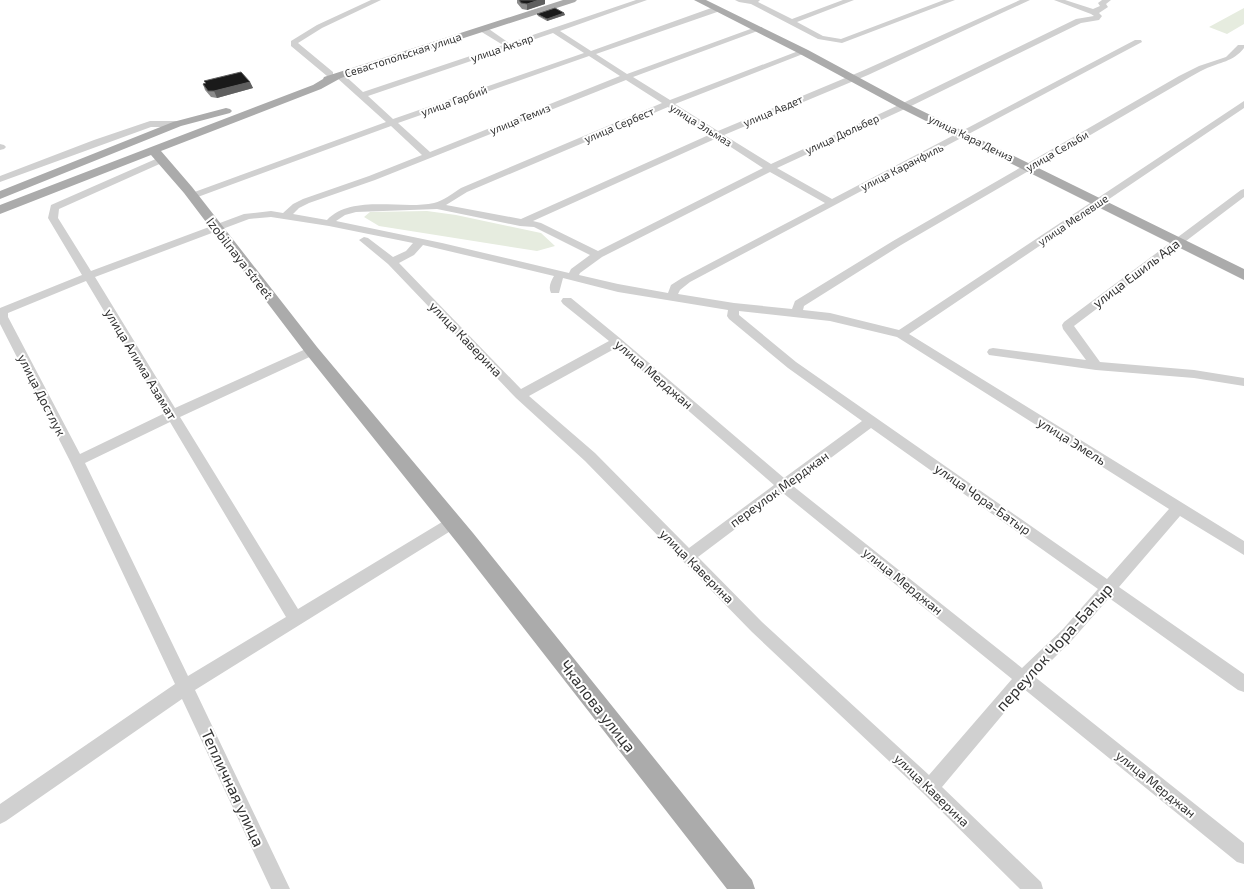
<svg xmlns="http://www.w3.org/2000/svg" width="1244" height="889" viewBox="0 0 1244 889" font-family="'Exo 2',sans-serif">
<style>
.green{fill:#e6ecdf}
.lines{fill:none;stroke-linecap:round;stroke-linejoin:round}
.minor{fill:#d0d0d0;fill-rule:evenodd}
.major{fill:#ababab;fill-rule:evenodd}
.wall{fill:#8c8c8c}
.shaded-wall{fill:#5f5f5f}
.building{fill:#1a1a1a;stroke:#5f5f5f}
.labels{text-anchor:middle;stroke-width:4;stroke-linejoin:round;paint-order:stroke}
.far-street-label{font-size:11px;fill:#333;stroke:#fff}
.street-label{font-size:13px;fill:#333;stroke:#fff}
.near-street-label{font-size:16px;fill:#333;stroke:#fff}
</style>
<rect width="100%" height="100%" fill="#fff"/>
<path class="green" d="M1244,8V24L1227,34L1209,27Z
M427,211L456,215L541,233L555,246L537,251L379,226L364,217L370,212Z"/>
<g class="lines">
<path class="minor" d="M371,0H381L322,28L298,43L333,72V76H327L291,46V41L317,25Z
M636,0H647L560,31L591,51L714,7H720V11L596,54L627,74L756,27H762L763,29L633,77L670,100L801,50H804L808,52L675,104L718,131L862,71L1020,0H1030L868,75L724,135L771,164L901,104L1076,19L1094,16L1091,14L1054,0H1065L1093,9L1100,6L1098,3L1102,0H1111L1106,4L1108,7L1099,13L1102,16L1099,20L1081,23L907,108L777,168L832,199L1135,40H1141L1142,42L690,282L680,290L678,294L734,303L792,309L795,301L893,241L1179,76L1199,66L1226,57L1238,45H1244V48C1233,62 1220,62 1205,69C1198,72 1192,76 1185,80L901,245L804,306L803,310L830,313L899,330L1244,101V108L909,334L1244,541V555L1180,516L1119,587L1244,674V692L1238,690L1109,598L1073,639L1035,677L1244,843V864L1237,862L1024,689L942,787L1041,882L1043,889H1020L924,794L752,632L585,461L516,398L388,264L359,240L364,237L368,238L393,257L406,251L413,243L329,226L271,217L249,219L95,277L175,408L308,348L312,347L316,348L318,351L316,354L180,417L298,609L447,519L452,517L457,519L459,523L457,527L195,690L290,889H271L182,699L6,821L0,824V804L175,684L70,461L0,324V308L82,275L48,218L51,205L158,158H164L166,160L164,162L59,209L58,218L91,271L244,214L271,211L283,213L293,204L303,199L369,176L422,155L391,126L195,198L192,199L187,196L189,194L386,122L336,77V73H342L363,92L503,45L480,31V27H486L509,43ZM553,33L584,53L393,119L368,96ZM589,56L620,76L430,152L398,123ZM626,80L662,103L461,188C453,193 443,201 434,203C402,210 352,194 327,220L293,214L299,208L309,203L375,180ZM668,107L711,134L521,219L446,205L467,192ZM717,138L763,168L598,251L541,223L533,221ZM770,172L825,203L682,278L671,285L668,293L618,284L579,275L580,273L602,257ZM437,209L520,226L534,227L590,255L571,269L569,273L442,243L336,221L345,215L356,212ZM423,245L554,276C551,281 548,287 551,293H559L563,278L618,292L728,310L727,316L729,319L788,368L862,421L784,478L621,339L571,298H563L561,301L563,304L609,341L521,389L399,263L414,255ZM86,281L165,413L80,454L8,317V313ZM739,311L830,321L897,337L1169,509L1107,579L796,362L739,315ZM616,348L774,485L689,548L595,453L529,396ZM170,422L286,617L188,676L85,463ZM871,428L1098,589L1063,629L1022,668L793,486ZM783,493L1012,679L929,775L762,622L698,557Z
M735,0H760L758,2L792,19L843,0H854L797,22L823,36L841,39L944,0H955L842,43L818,39L751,4L739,2Z
M150,121H177L181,124L177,127H151L0,182V176L94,140Z
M0,144L4,145L6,147L4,149L0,150Z
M1244,189V197L1074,326L1100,362L1194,370L1244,378V386L1194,378L1096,370L989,355L987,352L989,349L993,348L1086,360L1063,329L1062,325L1064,322L1241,190Z"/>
<path class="major" d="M563,0H577L575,2L341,78L321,89L161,151L192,187L317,347L473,533L752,880L755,889H727L459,545L307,355L184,193L151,155L0,214V205L313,85L323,79L324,77Z
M694,0H706L808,50L908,104L1244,269V280L900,108L800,54Z
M226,108L230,109L232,111L230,113L181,126L0,199V191L173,122Z"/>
</g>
<path class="wall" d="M517,0H545V4L527,10L522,9L517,3Z
M564,13L565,15L547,21L538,16L537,14Z
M204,81L250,82L253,88L217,98L211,97L205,90L203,84L205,83Z"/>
<path class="shaded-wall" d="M539,0H545V4L527,10V4Z
M564,13L565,15L547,21V19Z
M250,82L253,88L217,98L214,91Z"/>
<path class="building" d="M519,0H539L527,4L521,3Z
M555,8L564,13L547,19L537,14Z
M241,72L250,82L214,91H208L203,84L206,83L204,81Z"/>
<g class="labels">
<g class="far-street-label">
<text transform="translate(502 48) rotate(-19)" y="4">улица Акъяр</text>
<text transform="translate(403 55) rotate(-18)" y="4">Севастопольская улица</text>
<text transform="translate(454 101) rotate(-20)" y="4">улица Гарбий</text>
<text transform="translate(773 111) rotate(-23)" y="4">улица Авдет</text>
<text transform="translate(520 119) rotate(-22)" y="4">улица Темиз</text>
<text transform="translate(619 125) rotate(-23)" y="4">улица Сербест</text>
<text transform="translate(701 125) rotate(32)" y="4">улица Эльмаз</text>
<text transform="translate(842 134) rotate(-25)" y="4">улица Дюльбер</text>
<text transform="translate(971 138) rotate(26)" y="4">улица Кара Дениз</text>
<text transform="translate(1057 151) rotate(-30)" y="4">улица Сельби</text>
<text transform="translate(902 167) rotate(-27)" y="4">улица Каранфиль</text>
<text transform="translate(1073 220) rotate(-34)" y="4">улица Мелевше</text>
</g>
<g class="street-label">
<text transform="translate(240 258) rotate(52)" y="5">Izobilnaya street</text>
<text transform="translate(1136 273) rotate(-37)" y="5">улица Ешиль Ада</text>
<text transform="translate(466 339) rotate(46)" y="5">улица Каверина</text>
<text transform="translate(141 364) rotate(59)" y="5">улица Алима Азамат</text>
<text transform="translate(654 374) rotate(41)" y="5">улица Мерджан</text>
<text transform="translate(42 395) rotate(63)" y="5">улица Достлук</text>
<text transform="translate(1072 441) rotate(32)" y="5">улица Эмель</text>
<text transform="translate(779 489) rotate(-36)" y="5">переулок Мерджан</text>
<text transform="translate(983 499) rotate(35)" y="5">улица Чора-Батыр</text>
<text transform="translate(697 566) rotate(45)" y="5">улица Каверина</text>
<text transform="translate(903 581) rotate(39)" y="5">улица Мерджан</text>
<text transform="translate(1156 784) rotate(39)" y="5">улица Мерджан</text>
<text transform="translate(932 790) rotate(44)" y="5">улица Каверина</text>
</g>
<g class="near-street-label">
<text transform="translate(1054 647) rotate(-48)" y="6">переулок Чора-Батыр</text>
<text transform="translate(598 706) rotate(52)" y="6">Чкалова улица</text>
<text transform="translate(233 788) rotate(65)" y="6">Тепличная улица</text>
</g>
</g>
</svg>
